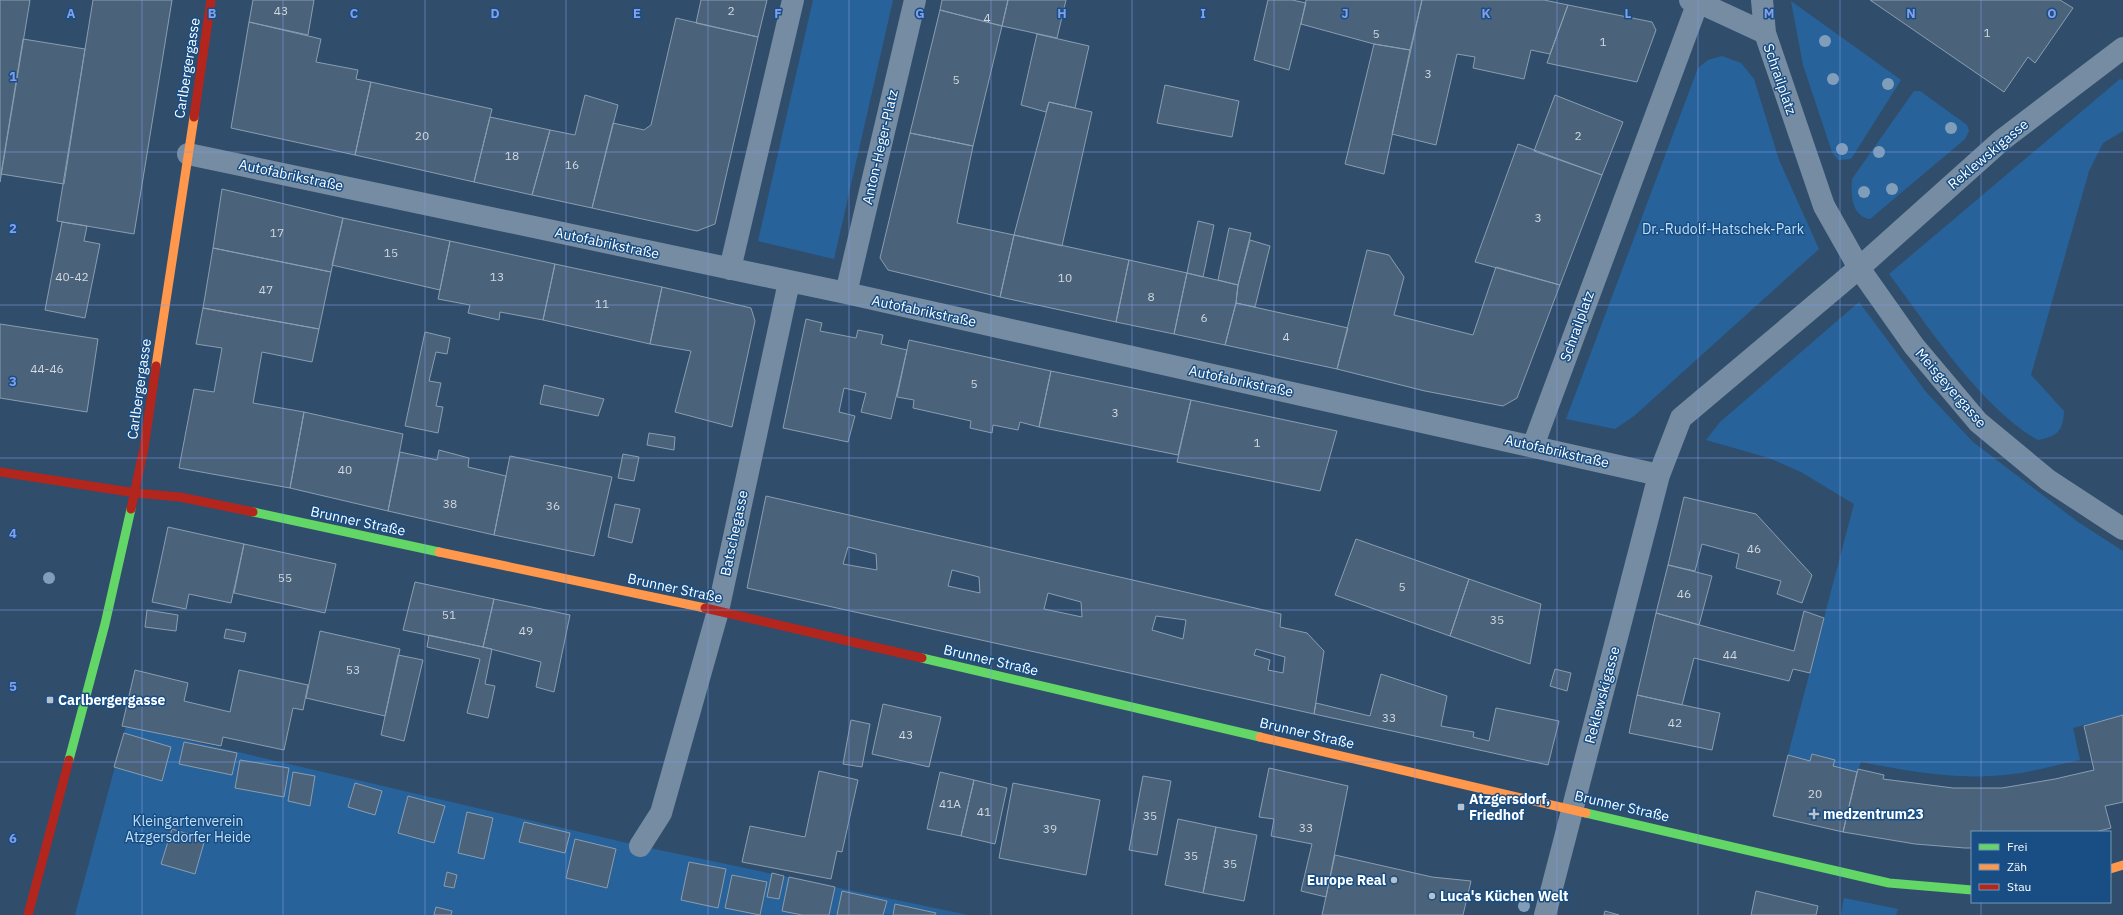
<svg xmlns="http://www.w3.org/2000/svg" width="2123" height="915" viewBox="0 0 2123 915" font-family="'IBM Plex Sans',sans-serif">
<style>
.green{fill:#27639a}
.building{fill:#4a637b;stroke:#8a9db0;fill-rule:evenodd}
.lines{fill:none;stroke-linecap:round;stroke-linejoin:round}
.street{stroke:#768ca2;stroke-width:22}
.fast{stroke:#63d668;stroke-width:9}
.slow{stroke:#ff974d;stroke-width:9}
.jam{stroke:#b3261e;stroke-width:9}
.tree{fill:#809eba}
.grid{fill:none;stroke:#839eea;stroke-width:1;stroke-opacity:0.55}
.poi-dot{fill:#b7c1cc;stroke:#184e84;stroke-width:1.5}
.labels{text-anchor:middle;stroke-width:3;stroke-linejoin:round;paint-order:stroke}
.number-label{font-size:12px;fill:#d2d8de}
.street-label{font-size:14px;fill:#fff;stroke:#184e84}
.park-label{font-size:14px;fill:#c1dff9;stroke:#184e84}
.poi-label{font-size:14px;font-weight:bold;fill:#fff;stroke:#184e84;text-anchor:start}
.grid-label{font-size:13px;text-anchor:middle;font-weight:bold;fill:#839eea;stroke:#184e84;stroke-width:3;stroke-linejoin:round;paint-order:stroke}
</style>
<rect width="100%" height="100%" fill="#304e6c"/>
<path class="green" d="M813,0H893L834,259L758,241Z
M1791,1L1901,80L1851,159L1838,160L1832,152L1803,65Z
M1722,56L1741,63L1754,79L1779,160L1819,249L1634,416L1615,429L1566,419L1698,68L1708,60Z
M2120,79L2123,80V131L2103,143L2089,171L2031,375L2064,411C2063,431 2058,436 2038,440C1981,408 1929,327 1889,274Z
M1914,91H1920L1967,125L1969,131L1965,139L1870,219C1851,216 1851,194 1852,179Z
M1859,302L1926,392L1973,442L2078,522L2123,551V715L2073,728L2080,760C2055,765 2030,773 2004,775C1956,780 1908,771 1861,762L1857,772L1833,766L1834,760L1812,754L1810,761L1788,755L1854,504L1801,472L1769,458L1706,440L1720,422Z
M126,726L640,846L968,915H75Z
M1844,898L1898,909L1896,915H1841Z"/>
<path class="building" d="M0,0H30L0,182Z
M93,0H172L134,234L57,221Z
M253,0H314L308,35L249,22Z
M701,0H767L758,37L696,23Z
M942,0H1008L1002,26L940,10Z
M1008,0H1066L1057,38L1002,26Z
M1268,0H1292L1306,3L1289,70L1254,60Z
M1306,0H1422L1410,50L1374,44L1301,24Z
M1422,0H1544L1568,5L1550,54L1531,50L1524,79L1473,68L1475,57L1457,54L1436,145L1392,134Z
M1870,0H2060L2073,8L2035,63L2028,57L2004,92Z
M1568,5L1652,22L1656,30L1637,82L1547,63Z
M940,10L1002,26L973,146L910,133Z
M676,18L758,37L715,224L697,231L592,208L613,123L644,130L651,125Z
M249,22L321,39L316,62L358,70L356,79L371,82L355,155L231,128Z
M1037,34L1089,46L1075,108L1049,102L1046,112L1021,105Z
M23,39L85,49L64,184L1,174Z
M1374,44L1410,50L1384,174L1345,164Z
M371,82L492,109L474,182L355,155Z
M1165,85L1239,101L1232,137L1157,123Z
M585,95L618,105L592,208L532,195L550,130L575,135Z
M1555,95L1623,122L1602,175L1534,151Z
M1049,102L1092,112L1062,246L1014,235Z
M490,117L550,130L532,195L474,182Z
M910,133L973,146L957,223L1014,235L1000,297L888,270L880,258Z
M1518,144L1602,175L1560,285L1475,262Z
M222,189L343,218L331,272L213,248Z
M343,218L450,241L440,290L332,265Z
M1198,221L1214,225L1203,277L1187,273Z
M62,222L87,226L84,241L100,244L85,318L45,310Z
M1229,228L1251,233L1238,285L1218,280Z
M1014,235L1129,260L1116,322L1000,297Z
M1250,240L1270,246L1255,307L1236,303L1238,285Z
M450,241L555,264L543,320L500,312L499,320L468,313L470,305L438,299Z
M213,248L331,272L319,329L203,308Z
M1367,250L1389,255L1404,277L1394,315L1473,335L1496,267L1560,285L1517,398L1503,406L1425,391L1337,369Z
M1129,260L1187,273L1174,334L1116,322Z
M555,264L662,287L650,344L543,320Z
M1187,273L1238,285L1236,303L1225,345L1174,334Z
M662,287L751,308L755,321L732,427L675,412L691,351L650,344Z
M1236,303L1348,328L1337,369L1225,345Z
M203,308L319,329L312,362L262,352L253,403L304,412L290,488L179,468L194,389L214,392L222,348L196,344Z
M806,319L822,323L820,331L856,338L858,330L883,335L881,344L907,350L891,419L861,412L866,393L844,388L839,412L855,416L848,442L783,428Z
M0,324L98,339L87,412L0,398Z
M425,332L450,338L447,354L436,352L429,381L441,383L436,406L443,407L438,433L405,426Z
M909,340L1051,371L1039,427L1020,422L1018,430L993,425L992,433L970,428L971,421L913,408L914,400L897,397Z
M1051,371L1191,400L1178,455L1039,427Z
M544,385L604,399L598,416L540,404Z
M1191,400L1337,431L1320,491L1177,462Z
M304,412L403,434L388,511L290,488Z
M649,433L675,437L674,450L647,445Z
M439,450L469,458L468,467L506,476L494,535L388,511L400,452L437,460Z
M623,454L639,457L634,481L618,478Z
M510,456L612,477L594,556L494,535Z
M766,496L1281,614L1280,627L1307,633L1324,651L1314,714L747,588ZM848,547L876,554L877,570L843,564ZM952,570L979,577L980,593L948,586ZM1048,593L1081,602L1082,617L1044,609ZM1156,616L1186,620L1183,639L1152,630ZM1256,649L1285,657L1283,673L1268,670L1270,660L1254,655Z
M1684,497L1756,514L1812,575L1802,603L1777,594L1781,581L1736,568L1739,554L1702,544L1695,571L1668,565Z
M615,504L640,509L632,543L608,537Z
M168,527L244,544L231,603L189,594L186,609L152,602Z
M1356,539L1469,579L1450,636L1335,595Z
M244,544L336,564L325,613L234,593Z
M1668,565L1712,576L1699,625L1656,613Z
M1469,579L1541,604L1530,664L1450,636Z
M415,582L494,599L483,647L403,630Z
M494,599L570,615L554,692L536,687L541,662L483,647Z
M147,610L178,615L176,631L145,627Z
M1804,611L1824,618L1810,673L1793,669L1789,681L1694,658L1682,705L1637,695L1656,613L1794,651Z
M226,629L246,633L244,642L224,638Z
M320,631L400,649L385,716L306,698Z
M429,635L492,649L485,684L495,686L488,718L467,713L480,659L427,647Z
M398,655L423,660L404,741L381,735Z
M1555,669L1571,673L1567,691L1550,686Z
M135,670L188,683L184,701L230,712L239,670L308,685L303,710L293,708L284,750L223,737L221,746L122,726Z
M1381,674L1447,696L1441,726L1474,732L1473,737L1489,741L1496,708L1559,721L1548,765L1314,714L1316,703L1370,716Z
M1637,695L1720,713L1712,750L1629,733Z
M883,704L941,717L929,767L872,754Z
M2123,715V802L2105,806L2111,828L2095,832H1972V848H1965L1915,844L1843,832L1858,769L1884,775L1883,779L1953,788H2002L2055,779L2094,770L2084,726Z
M851,720L870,724L862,767L843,764Z
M124,733L171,747L162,781L114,767Z
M184,742L237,753L232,775L179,764Z
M1812,754L1835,760L1833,766L1857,772L1843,832L1773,816L1788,755L1810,761Z
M240,760L289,768L284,797L235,788Z
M1269,768L1348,786L1326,897L1301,891L1312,844L1271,836L1274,819L1259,817Z
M819,771L858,780L842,852L837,851L831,879L742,862L750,826L805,837Z
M293,772L315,776L310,806L288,801Z
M940,772L974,780L961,836L927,829Z
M1143,776L1171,781L1157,855L1129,850Z
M974,780L1007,788L995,844L961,836Z
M355,783L382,791L375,815L348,807Z
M1013,783L1100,800L1086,875L999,858Z
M408,796L445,806L434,843L398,833Z
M467,812L493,818L484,859L458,853Z
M1178,819L1216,827L1203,893L1165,885Z
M524,822L570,833L565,853L519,842Z
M1216,827L1257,835L1244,901L1203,893Z
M172,829L205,839L195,874L161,864Z
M575,839L616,849L607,888L566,878Z
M1335,855L1432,877L1471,881L1463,915H1322Z
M689,862L726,869L718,908L681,900Z
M447,872L457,875L454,888L444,886Z
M772,873L784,876L779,899L767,897Z
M732,875L767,882L760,915L725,908Z
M789,877L835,887L829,915H802L782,911Z
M842,891L887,901L883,915H837Z
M1756,891L1818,906L1816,915H1751Z
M895,904L936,913L935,915H893Z
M436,907L452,911L451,915H434Z
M1605,911L1619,915H1604Z"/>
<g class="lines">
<path class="street" d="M1690,0L1698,2L1765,33
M1762,0L1765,33L1824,206L1859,268L1914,346L1978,422L2048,480L2123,529
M188,154L846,293L1659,475
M730,269L793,0
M846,293L915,0
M1533,446L1698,2
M640,846L661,813L718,611L789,282
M1545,915L1659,475L1681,418L1859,268L2002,140L2123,48"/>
<path class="fast" d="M253,512L439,552
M922,658L1260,737
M69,760L105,624L131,509
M1586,813L1889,883L1972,890"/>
<path class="slow" d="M156,366L194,117
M439,552L705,608
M1260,737L1586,813
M2110,869L2123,865"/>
<path class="jam" d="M194,117L211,0
M0,472L136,493L180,497L253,512
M131,509L144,448L156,366
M705,608L922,658
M28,915L69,760"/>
</g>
<g class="tree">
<circle cx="1825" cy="41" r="6"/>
<circle cx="1833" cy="79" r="6"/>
<circle cx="1888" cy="84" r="6"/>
<circle cx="1951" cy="128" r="6"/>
<circle cx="1842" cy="149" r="6"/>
<circle cx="1879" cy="152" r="6"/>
<circle cx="1892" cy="189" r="6"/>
<circle cx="1864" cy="192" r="6"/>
<circle cx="49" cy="578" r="6"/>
<circle cx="1524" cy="906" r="6"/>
</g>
<path class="grid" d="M142,0V915M283,0V915M425,0V915M566,0V915M708,0V915M849,0V915M991,0V915M1132,0V915M1274,0V915M1415,0V915M1557,0V915M1698,0V915M1840,0V915M1981,0V832M0,152H2123M0,305H2123M0,458H2123M0,610H2123M0,762H2123M1981,902V915"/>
<g class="poi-dot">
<rect x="46" y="696" width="8" height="8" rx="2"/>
<rect x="1457" y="803" width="8" height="8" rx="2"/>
<path d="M1812 808h4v4h4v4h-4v4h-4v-4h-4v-4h4z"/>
<circle cx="1394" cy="880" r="4"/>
<circle cx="1432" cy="896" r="4"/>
</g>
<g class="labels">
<g class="number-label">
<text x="281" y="15">43</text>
<text x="731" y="15">2</text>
<text x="987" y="22">4</text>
<text x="1987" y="37">1</text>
<text x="1376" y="38">5</text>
<text x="1603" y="46">1</text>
<text x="1428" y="78">3</text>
<text x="956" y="84">5</text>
<text x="422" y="140">20</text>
<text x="1578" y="140">2</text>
<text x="512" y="160">18</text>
<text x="572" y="169">16</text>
<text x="1538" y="222">3</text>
<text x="277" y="237">17</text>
<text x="391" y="257">15</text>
<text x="72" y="281">40-42</text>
<text x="497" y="281">13</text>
<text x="1065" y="282">10</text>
<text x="266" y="294">47</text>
<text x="1151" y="301">8</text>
<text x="602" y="308">11</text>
<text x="1204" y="322">6</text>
<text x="1286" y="341">4</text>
<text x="47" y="373">44-46</text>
<text x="974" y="388">5</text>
<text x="1115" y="417">3</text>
<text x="1257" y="447">1</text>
<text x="345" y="474">40</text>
<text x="450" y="508">38</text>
<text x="553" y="510">36</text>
<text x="1754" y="553">46</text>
<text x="285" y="582">55</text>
<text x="1402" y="591">5</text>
<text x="1684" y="598">46</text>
<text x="449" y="619">51</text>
<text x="1497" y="624">35</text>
<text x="526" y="635">49</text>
<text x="1730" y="659">44</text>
<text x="353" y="674">53</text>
<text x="1389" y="722">33</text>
<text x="1675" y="727">42</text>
<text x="906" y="739">43</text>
<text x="1815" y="798">20</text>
<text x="950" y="808">41A</text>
<text x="984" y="816">41</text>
<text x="1150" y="820">35</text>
<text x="1306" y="832">33</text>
<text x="1050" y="833">39</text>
<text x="1191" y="860">35</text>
<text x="1230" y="868">35</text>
</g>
<g class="street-label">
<text transform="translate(187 68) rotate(-81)" y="5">Carlbergergasse</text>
<text transform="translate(1780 79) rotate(71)" y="5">Schrailplatz</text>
<text transform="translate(880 147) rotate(-77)" y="5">Anton-Heger-Platz</text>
<text transform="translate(1988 154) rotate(-40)" y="5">Reklewskigasse</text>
<text transform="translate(291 175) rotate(12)" y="5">Autofabrikstraße</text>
<text transform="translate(607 243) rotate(12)" y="5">Autofabrikstraße</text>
<text transform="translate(924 311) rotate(12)" y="5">Autofabrikstraße</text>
<text transform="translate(1577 326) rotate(-70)" y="5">Schrailplatz</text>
<text transform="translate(1241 381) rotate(12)" y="5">Autofabrikstraße</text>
<text transform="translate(1951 388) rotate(49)" y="5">Meisgeyergasse</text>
<text transform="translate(139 389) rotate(-82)" y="5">Carlbergergasse</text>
<text transform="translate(1557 451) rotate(13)" y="5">Autofabrikstraße</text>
<text transform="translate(358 521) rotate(12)" y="5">Brunner Straße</text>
<text transform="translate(734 533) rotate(-78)" y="5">Batschegasse</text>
<text transform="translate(675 588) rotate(12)" y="5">Brunner Straße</text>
<text transform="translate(991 660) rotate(13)" y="5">Brunner Straße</text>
<text transform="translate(1602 695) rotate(-75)" y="5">Reklewskigasse</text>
<text transform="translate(1307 733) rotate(13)" y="5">Brunner Straße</text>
<text transform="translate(1622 806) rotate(13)" y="5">Brunner Straße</text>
</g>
<g class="park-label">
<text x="1723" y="234">Dr.-Rudolf-Hatschek-Park</text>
<text x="188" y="826">Kleingartenverein<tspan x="188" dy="16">Atzgersdorfer Heide</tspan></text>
</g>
<g class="poi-label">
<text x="58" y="705">Carlbergergasse</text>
<text x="1469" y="804">Atzgersdorf,<tspan x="1469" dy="16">Friedhof</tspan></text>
<text x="1823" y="819">medzentrum23</text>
<text x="1386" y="885" text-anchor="end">Europe Real</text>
<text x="1440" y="901">Luca's Küchen Welt</text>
</g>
</g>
<g class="grid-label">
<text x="71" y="18">A</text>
<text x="212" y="18">B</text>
<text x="354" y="18">C</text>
<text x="495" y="18">D</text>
<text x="637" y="18">E</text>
<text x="778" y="18">F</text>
<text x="920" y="18">G</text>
<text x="1062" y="18">H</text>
<text x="1203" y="18">I</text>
<text x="1345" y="18">J</text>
<text x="1486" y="18">K</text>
<text x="1628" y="18">L</text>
<text x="1769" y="18">M</text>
<text x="1911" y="18">N</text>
<text x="2052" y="18">O</text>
<text x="13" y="81">1</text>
<text x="13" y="233">2</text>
<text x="13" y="386">3</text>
<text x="13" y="538">4</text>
<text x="13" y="691">5</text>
<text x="13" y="843">6</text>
</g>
<rect x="1971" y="831" width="140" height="72" fill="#184e84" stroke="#7495b5"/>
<rect x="1979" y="844" width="20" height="6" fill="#63d668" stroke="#7495b5"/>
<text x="2007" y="851" font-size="12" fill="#ffffff">Frei</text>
<rect x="1979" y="864" width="20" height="6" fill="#ff974d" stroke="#7495b5"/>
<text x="2007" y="871" font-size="12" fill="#ffffff">Zäh</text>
<rect x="1979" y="884" width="20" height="6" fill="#b3261e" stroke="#7495b5"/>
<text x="2007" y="891" font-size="12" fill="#ffffff">Stau</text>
</svg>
